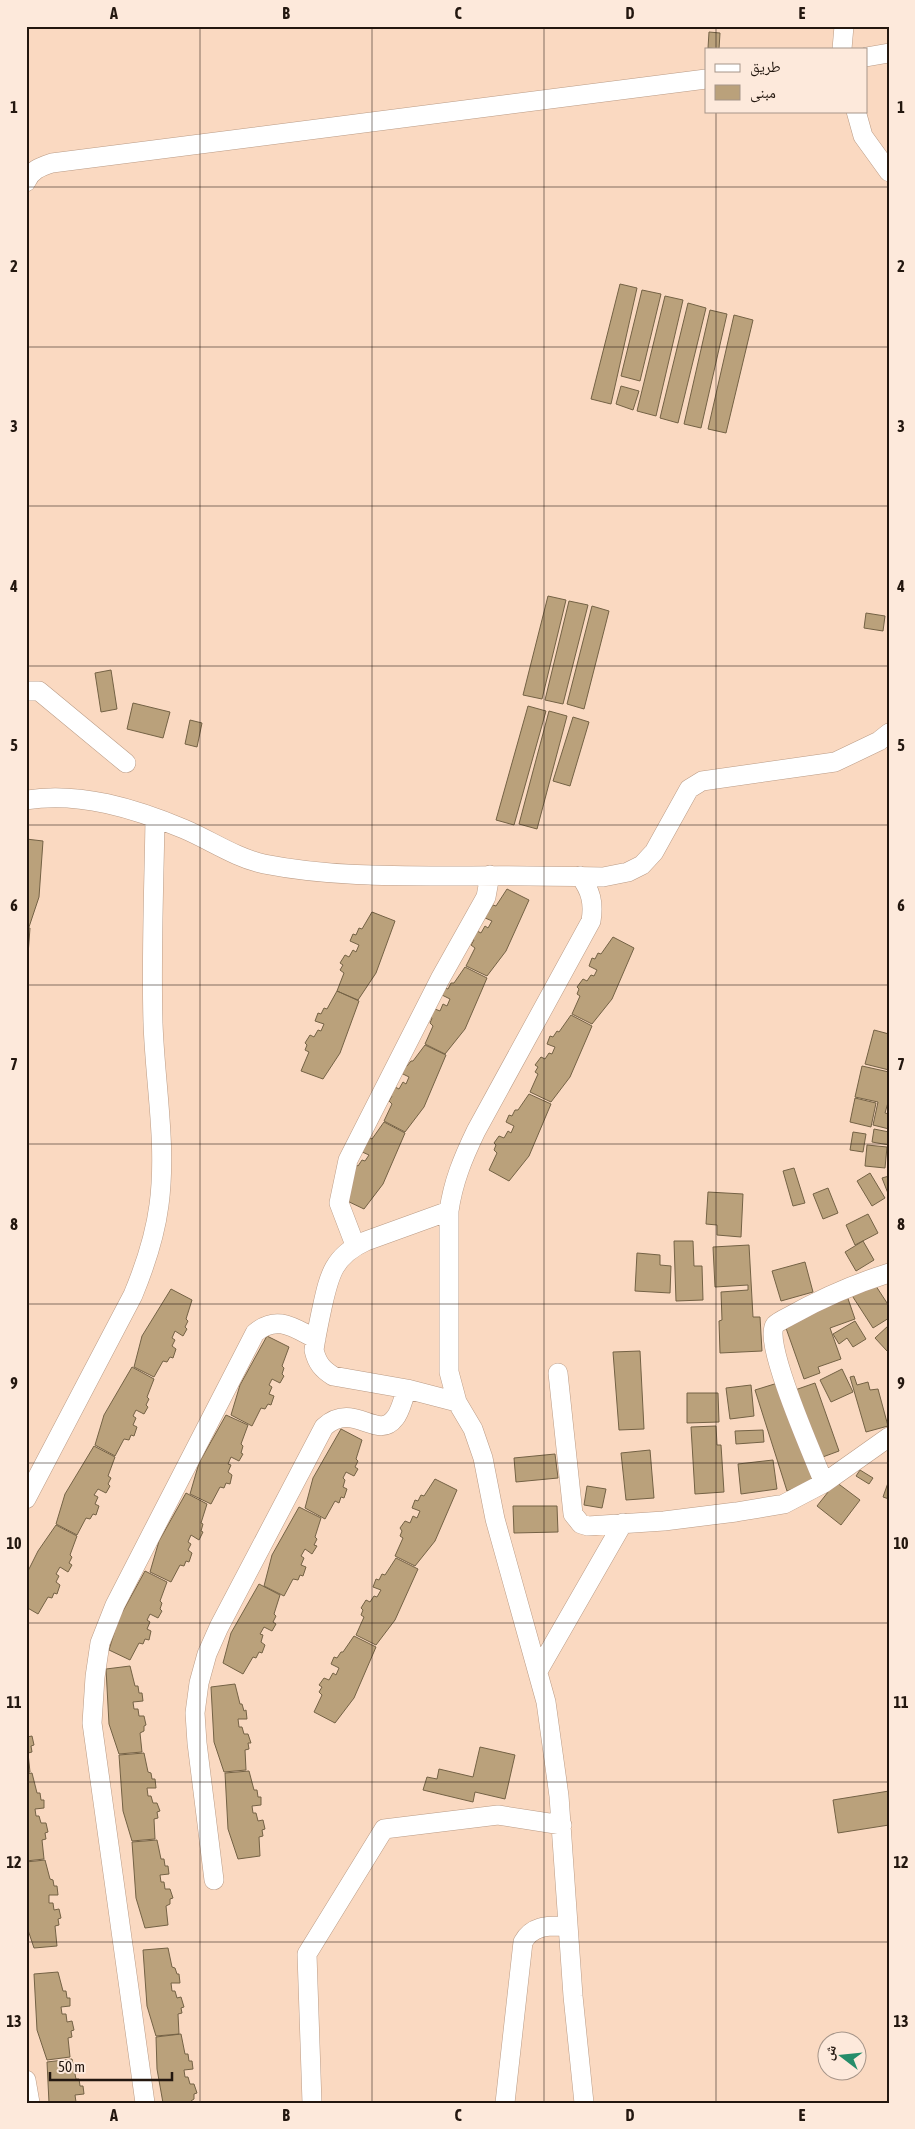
<svg xmlns="http://www.w3.org/2000/svg" width="915" height="2129" viewBox="0 0 915 2129" font-family="'Asap Condensed','Noto Naskh Arabic',sans-serif">
<style>
.building{fill:#baa17b;stroke:#746245}
.lines{fill:none;stroke-linecap:round;stroke-linejoin:round}
.minor-casing{stroke:#ba9b85;stroke-width:20}
.minor{stroke:#fff;stroke-width:19}
.grid{fill:none;stroke:#23170f;stroke-width:1;stroke-opacity:0.55}
.neatline{fill:none;stroke:#23170f;stroke-width:2}
.grid-label{font-size:16px;text-anchor:middle;font-weight:bold;fill:#23170f}
</style>
<rect width="100%" height="100%" fill="#fad9c1"/>
<path class="building" d="M709,32L720,33L719,49L708,48Z
M620,284L637,288L611,404L591,399Z
M642,290L661,294L640,381L621,376Z
M665,296L683,300L656,416L637,411Z
M688,303L706,308L678,423L660,418Z
M710,310L727,314L701,428L684,424Z
M734,315L753,320L726,433L708,429Z
M621,386L639,391L633,410L616,404Z
M548,596L566,600L542,699L523,695Z
M569,601L588,605L563,704L545,700Z
M592,606L609,611L584,709L567,704Z
M866,613L885,616L883,631L864,628Z
M111,670L117,709L101,712L95,673Z
M133,703L170,712L163,738L127,729Z
M528,706L546,711L514,825L496,820Z
M549,711L567,716L537,829L519,824Z
M573,717L589,722L570,786L553,781Z
M190,720L202,723L197,747L185,744Z
M26,839L43,841L39,897L29,927L26,926Z
M507,889L529,900L506,951L487,976L466,966L475,948L471,945L474,940L471,938L477,931L481,933L485,926L488,928L492,921L483,917L487,910L489,911L493,905L496,906Z
M372,912L395,921L376,973L358,1000L337,991L344,973L340,970L343,965L340,963L345,955L349,957L353,950L356,952L359,945L350,941L353,934L356,935L359,928L362,929Z
M26,927L30,928L26,982Z
M613,937L634,948L612,999L592,1024L572,1014L580,996L577,994L579,989L577,987L583,979L587,981L591,975L594,976L597,970L589,966L592,958L595,959L598,953L601,954Z
M465,967L487,978L465,1029L445,1054L425,1044L433,1026L430,1023L432,1018L430,1016L435,1009L440,1011L443,1004L447,1006L450,999L442,995L445,988L448,989L451,983H454Z
M337,991L359,1001L340,1053L323,1079L301,1071L309,1052L305,1050L307,1045L305,1043L310,1035L314,1037L318,1030L321,1031L324,1024L315,1021L318,1013L321,1014L324,1008L327,1009Z
M571,1015L592,1026L570,1077L551,1102L530,1092L538,1074L535,1072L538,1067L535,1065L541,1057L545,1059L549,1053L552,1054L555,1047L547,1044L550,1036L553,1037L557,1031L559,1032Z
M874,1030L889,1034V1070L865,1064Z
M425,1045L446,1055L424,1107L405,1132L384,1121L392,1104L389,1101L392,1096L389,1094L395,1087L399,1089L403,1082L406,1084L409,1077L401,1073L404,1066H407L411,1061H413Z
M862,1066L889,1072V1099L885,1113L889,1114V1129L873,1125L878,1102L855,1097Z
M529,1094L551,1104L529,1156L509,1181L489,1170L497,1153L494,1150L496,1145L494,1143L499,1136L504,1138L508,1131L511,1133L514,1126L506,1122L509,1115L512,1116L515,1110H518Z
M855,1098L876,1103L871,1127L850,1122Z
M384,1122L405,1133L383,1184L364,1209L343,1199L354,1164L358,1166L362,1160L365,1161L369,1155L360,1151L370,1138L372,1139Z
M874,1129L889,1132V1145L872,1142Z
M853,1132L866,1134L863,1152L850,1150Z
M867,1145L887,1147L885,1168L865,1166Z
M794,1168L805,1203L793,1206L783,1171Z
M870,1173L885,1198L872,1206L857,1181Z
M889,1176V1196L882,1178Z
M828,1188L838,1213L823,1219L813,1194Z
M708,1192L743,1194L741,1237L717,1235V1225L706,1224Z
M868,1214L878,1233L855,1245L846,1225Z
M674,1241H693L694,1266H702L703,1300L676,1301Z
M863,1241L874,1260L856,1271L845,1252Z
M749,1245L753,1317H760L762,1351L720,1353L719,1321L722,1320L721,1292L748,1290V1285L715,1287L713,1247Z
M637,1253L660,1255V1265L671,1266L670,1293L635,1291Z
M805,1262L813,1292L781,1301L772,1271Z
M872,1280L889,1306V1318L873,1328L851,1294Z
M171,1289L192,1300L186,1319L188,1321L185,1327L187,1329L183,1336L175,1331L172,1338L175,1340L172,1346L176,1349L173,1358L170,1357L167,1362L163,1361L154,1377L134,1367L142,1336Z
M845,1290L855,1319L830,1328L841,1359L818,1367L820,1373L804,1379L781,1314Z
M855,1321L866,1339L853,1347L847,1338L839,1344L833,1334Z
M889,1325V1349L887,1351L875,1338Z
M267,1336L289,1347L282,1366L284,1368L282,1374L284,1376L280,1383L272,1379L269,1385L272,1387L269,1394L274,1396L271,1405L268,1404L265,1409L261,1408L252,1426L231,1415L240,1385Z
M640,1351L644,1429L619,1430L613,1352Z
M132,1367L154,1379L147,1397L149,1399L146,1405L148,1407L144,1414L136,1410L133,1416L136,1418L133,1425L137,1427L134,1436L131,1435L129,1440L124,1439L115,1456L95,1445L104,1415Z
M842,1369L853,1392L831,1402L820,1380Z
M854,1376L857,1385L868,1382L870,1390L878,1389L888,1426L866,1432L850,1377Z
M781,1382L813,1482L787,1491L755,1390Z
M815,1383L839,1451L820,1458L795,1390Z
M751,1385L754,1416L730,1419L726,1388Z
M687,1393H718L719,1422L687,1423Z
M226,1415L248,1425L241,1444L243,1446L241,1453L243,1454L239,1461L231,1457L228,1464L231,1465L228,1472L232,1475L230,1484L226,1483L224,1488L220,1487L211,1504L190,1494L199,1463Z
M716,1426L717,1445H721L724,1492L695,1494L691,1427Z
M341,1429L362,1440L356,1459L358,1461L355,1467L358,1469L354,1476L346,1472L343,1478L345,1480L343,1487L347,1489L344,1498L341,1497L339,1503L335,1501L325,1519L305,1508L313,1478Z
M763,1430L764,1442L736,1444L735,1431Z
M94,1446L115,1457L108,1476L111,1478L108,1484L110,1486L106,1493L98,1489L94,1495L98,1497L95,1504L99,1506L96,1515L93,1514L90,1519L86,1518L77,1535L56,1524L65,1494Z
M650,1450L654,1498L626,1500L621,1453Z
M555,1454L558,1478L516,1482L514,1458Z
M773,1460L777,1489L741,1494L738,1464Z
M860,1470L873,1478L869,1484L856,1476Z
M435,1479L457,1490L435,1541L415,1566L395,1556L403,1538L400,1536L402,1531L400,1528L405,1521L410,1523L413,1516L417,1518L420,1511L412,1508L415,1500L418,1501L421,1495L424,1496Z
M889,1480V1499L883,1497Z
M836,1482L860,1500L841,1525L817,1506Z
M587,1486L606,1489L602,1508L584,1505Z
M186,1493L207,1504L201,1523L203,1524L201,1531L203,1532L199,1540L191,1535L188,1542L191,1544L188,1550L192,1553L189,1562L186,1561L184,1566L180,1565L171,1582L150,1572L159,1541Z
M513,1506H557L558,1532L514,1533Z
M299,1507L321,1518L315,1537L317,1539L314,1545L317,1546L312,1554L305,1549L301,1556L304,1558L301,1565L306,1567L303,1576L300,1575L298,1580L293,1579L284,1596L264,1586L272,1555Z
M56,1525L77,1536L70,1555L72,1557L69,1563L72,1565L68,1572L60,1567L56,1574L59,1576L56,1582L60,1585L57,1594L54,1593L52,1598L48,1597L38,1614L26,1607V1575L38,1551Z
M396,1558L418,1569L395,1620L376,1645L356,1635L364,1617L361,1615L363,1610L361,1608L366,1600L370,1602L374,1596L377,1597L381,1590L373,1587L376,1579L379,1580L382,1574L385,1575Z
M145,1571L167,1582L160,1601L162,1603L160,1609L162,1611L158,1618L150,1614L147,1620L150,1622L147,1629L151,1631L149,1640L145,1639L143,1644L139,1643L130,1660L109,1650L118,1620Z
M259,1584L280,1595L274,1614L276,1616L273,1622L276,1624L272,1631L264,1627L260,1634L263,1635L261,1642L265,1645L262,1653L259,1652L256,1658L253,1657L243,1674L223,1663L231,1633Z
M354,1636L376,1647L354,1698L335,1723L314,1712L322,1695L319,1692L322,1687L319,1685L324,1678L329,1680L333,1673L336,1675L339,1668L331,1664L334,1657L337,1658L341,1652H343Z
M130,1666L135,1686H138L139,1693H142L143,1701L133,1702L134,1709H138L139,1716H144L146,1725L144,1726V1731L140,1733L142,1752L119,1754L109,1724L106,1669Z
M235,1684L240,1704H242L244,1711L246,1710L247,1719H238L239,1727H242L244,1734H248L251,1743H248L249,1749L245,1750L246,1770L224,1772L214,1742L211,1687Z
M26,1732L27,1737L32,1736L34,1745L31,1746L32,1752L28,1753L30,1772L26,1773Z
M480,1747L515,1755L505,1799L475,1792L473,1802L423,1790L427,1777L437,1779L439,1769L473,1777Z
M144,1753L148,1772L151,1773L152,1779H155L156,1788H147L148,1796H151L153,1803H157L160,1811L157,1812L158,1818L154,1819L155,1839L132,1841L123,1811L119,1755Z
M249,1771L254,1790H257L258,1797H261V1805L252,1806L253,1813H256L258,1821L263,1820L265,1829L262,1830L263,1836L259,1837L260,1856L238,1859L228,1829L225,1773Z
M32,1773L37,1793H40L41,1800H44V1808L35,1809L36,1816H39L41,1823H46L48,1832L45,1833L46,1839L42,1840L44,1859L26,1861V1774Z
M889,1791V1825L838,1833L833,1800Z
M157,1840L161,1859H164L165,1866H168L169,1874L160,1875L161,1882H164L165,1889H170L173,1898L170,1899V1904L166,1906L168,1925L145,1928L136,1898L132,1842Z
M45,1860L50,1879L53,1880L54,1886H57L58,1895H49V1903H53L54,1910L59,1909L61,1918L58,1919L59,1925L55,1926L57,1946L34,1948L26,1924V1862Z
M168,1948L172,1967L175,1968L177,1974H179L180,1983H171L172,1991H175L177,1998L181,1997L184,2007L181,2008L182,2013L178,2014L179,2034L156,2036L147,2006L143,1950Z
M58,1972L63,1991H66L67,1998H70V2006L61,2007L62,2014H66L67,2022L72,2021L74,2030L71,2031L72,2037L68,2038L70,2057L47,2060L37,2030L34,1974Z
M181,2034L185,2054H188L189,2061H192L193,2069L184,2070L185,2077H188L190,2084H194L197,2093L194,2094V2099L191,2101V2103H163L157,2069L156,2037Z
M72,2059L76,2079H79L80,2086H83L84,2094L75,2095L76,2102L79,2103H49L47,2062Z"/>
<g class="lines">
<defs>
<path id="minor" d="M842,49L844,26
M866,57L889,53
M856,111L863,136L889,172
M26,182C31,170 40,167 52,163L706,79
M26,691H39L126,763
M26,800C79,791 136,809 184,829C210,840 236,858 264,864C330,877 396,876 463,876C510,875 557,876 603,877L628,872L642,865L654,852L689,789L702,781L835,762L879,741L889,733
M580,876C591,891 594,903 591,921L476,1131C463,1158 453,1182 449,1211V1372L457,1402L473,1429L483,1458L495,1519L546,1702L559,1796L573,1996L584,2103
M449,1211L366,1241C333,1256 329,1276 322,1308C319,1322 316,1336 314,1350C317,1363 322,1369 333,1376L407,1389L457,1402
M355,1245L339,1203L348,1160L440,979L486,897L490,875
M558,1373L573,1514L581,1524L588,1526L664,1521L736,1512L784,1504L824,1483L889,1437
M824,1483C815,1460 762,1341 775,1325C778,1322 784,1319 788,1317C820,1299 854,1284 889,1273
M26,1499L133,1295C145,1266 155,1236 159,1205C167,1145 155,1083 153,1023C151,955 154,887 155,819
M538,1671L623,1523
M214,1880L197,1743L195,1713L199,1683L207,1654L219,1627L324,1427C354,1400 377,1442 395,1418C401,1411 403,1398 407,1389
M26,2080L30,2103
M145,2103L92,1723L95,1677L100,1643L115,1605L255,1333C277,1314 294,1328 316,1339
M312,2103L307,1954L384,1829L498,1815L562,1825
M505,2103L523,1942C533,1924 550,1926 567,1926"/>
</defs>
<use href="#minor" class="minor-casing"/>
<use href="#minor" class="minor"/>
</g>
<path class="grid" d="M200,26V2103M372,26V2103M544,26V2103M716,26V49M716,111V2103M26,187H889M26,347H889M26,506H889M26,666H889M26,825H889M26,985H889M26,1144H889M26,1304H889M26,1463H889M26,1623H889M26,1782H889M26,1942H889"/>
<rect width="915" height="2129" fill="none" stroke="#fde9db" stroke-width="55"/>
<rect x="705" y="48" width="162" height="65" fill="#fde9db" stroke="#a69589"/>
<rect x="715" y="64" width="25" height="8" fill="#ffffff" stroke="#a69589"/>
<text x="750" y="72" font-size="15" fill="#23170f">طريق</text>
<rect x="715" y="85" width="25" height="15" fill="#baa17b" stroke="#a69589"/>
<text x="750" y="98" font-size="15" fill="#23170f">مبنى</text>
<g transform="translate(842 2056) rotate(286)"><circle r="24" fill="#fde9db" stroke="#a69589"/>
<path d="M0-4L9 19L0 12L-9 19Z" fill="#258d6a"/>
<text y="-8" font-size="14" font-weight="bold" text-anchor="middle" fill="#23170f">ش</text>
</g>
<path d="M50 2072v8h122v-8" fill="none" stroke="#23170f" stroke-width="2.5"/>
<text x="58" y="2072" font-size="15" fill="#23170f" stroke="#fde9db" stroke-width="4" paint-order="stroke">50 m</text>
<rect x="28" y="28" width="860" height="2074" class="neatline"/>
<g class="grid-label">
<text x="114" y="19">A</text>
<text x="286" y="19">B</text>
<text x="458" y="19">C</text>
<text x="630" y="19">D</text>
<text x="802" y="19">E</text>
<text x="14" y="113">1</text>
<text x="901" y="113">1</text>
<text x="14" y="272">2</text>
<text x="901" y="272">2</text>
<text x="14" y="432">3</text>
<text x="901" y="432">3</text>
<text x="14" y="592">4</text>
<text x="901" y="592">4</text>
<text x="14" y="751">5</text>
<text x="901" y="751">5</text>
<text x="14" y="911">6</text>
<text x="901" y="911">6</text>
<text x="14" y="1070">7</text>
<text x="901" y="1070">7</text>
<text x="14" y="1230">8</text>
<text x="901" y="1230">8</text>
<text x="14" y="1389">9</text>
<text x="901" y="1389">9</text>
<text x="14" y="1549">10</text>
<text x="901" y="1549">10</text>
<text x="14" y="1708">11</text>
<text x="901" y="1708">11</text>
<text x="14" y="1868">12</text>
<text x="901" y="1868">12</text>
<text x="14" y="2027">13</text>
<text x="901" y="2027">13</text>
<text x="114" y="2121">A</text>
<text x="286" y="2121">B</text>
<text x="458" y="2121">C</text>
<text x="630" y="2121">D</text>
<text x="802" y="2121">E</text>
</g>
</svg>
